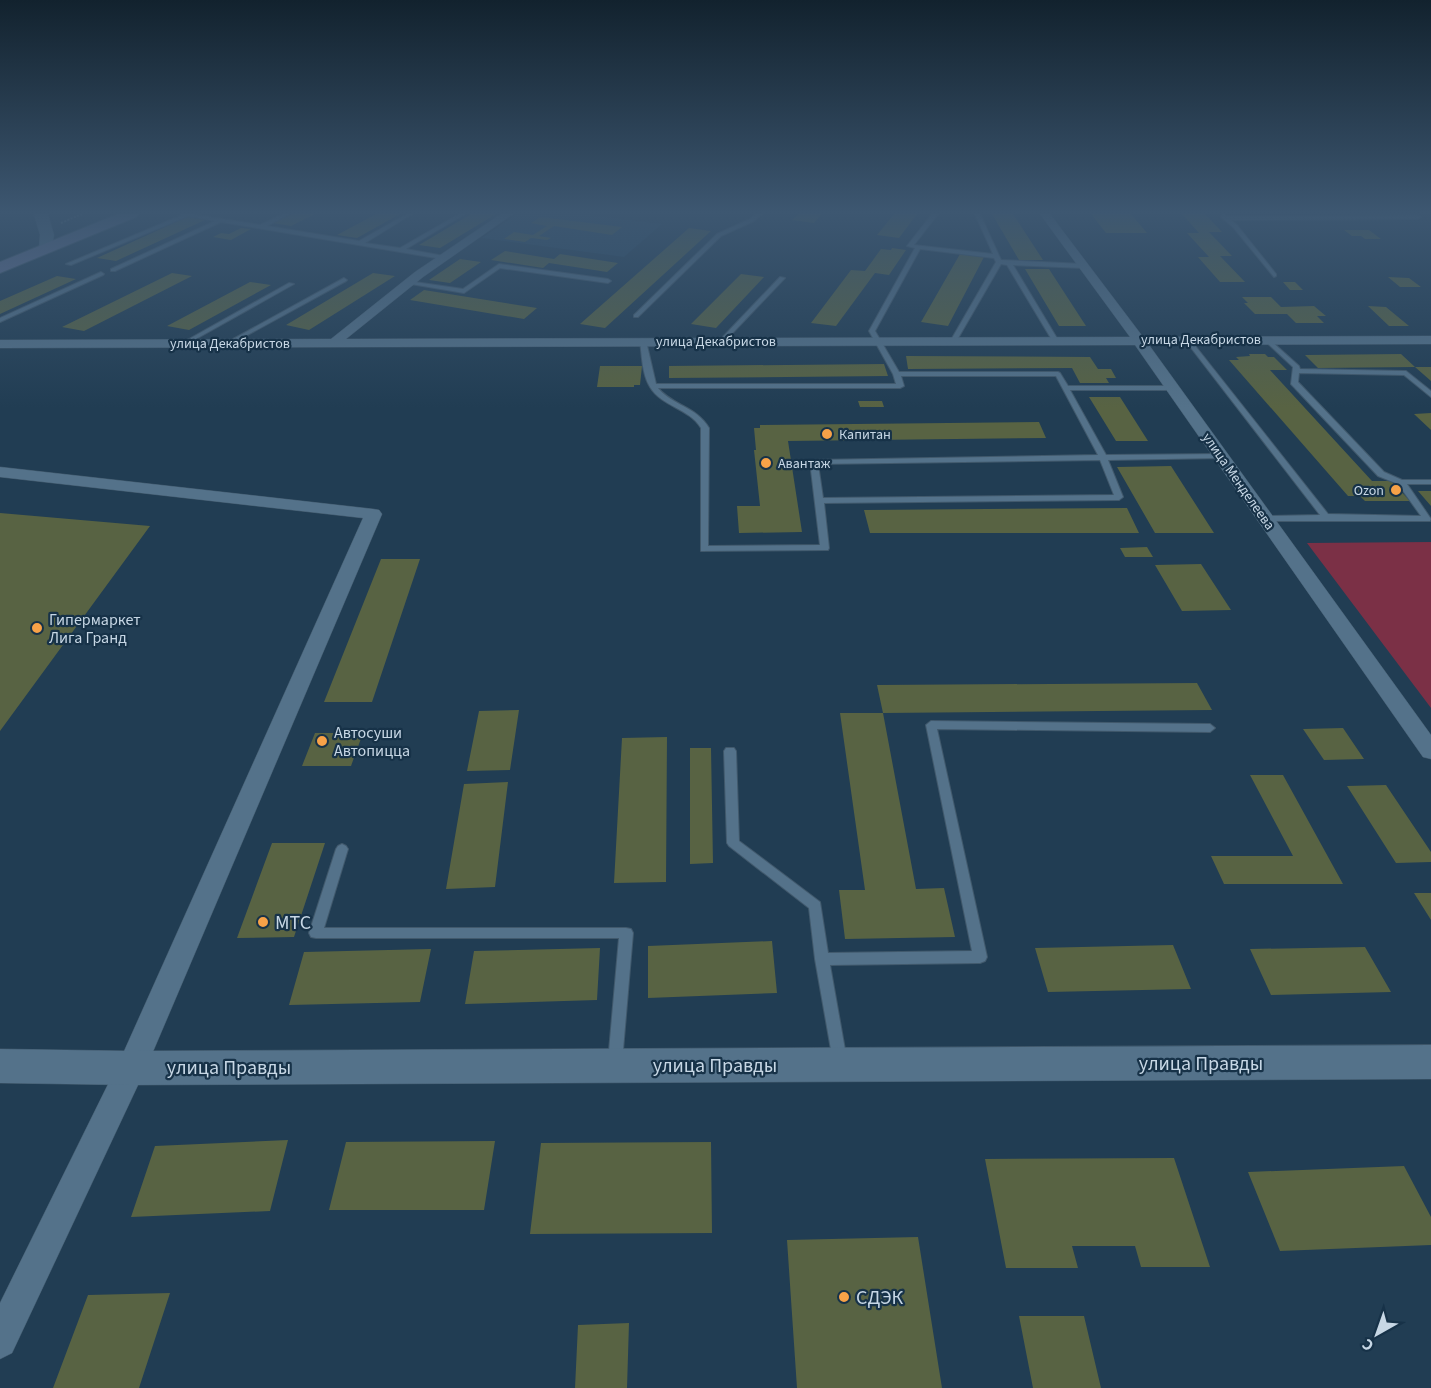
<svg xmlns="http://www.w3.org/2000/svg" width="1431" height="1388" viewBox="0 0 1431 1388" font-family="'Source Sans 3',sans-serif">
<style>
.built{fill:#284963}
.green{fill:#7b3046}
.building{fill:#586343}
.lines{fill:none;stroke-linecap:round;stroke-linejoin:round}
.service-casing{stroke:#41596c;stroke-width:2}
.minor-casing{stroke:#41596c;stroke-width:1}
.tertiary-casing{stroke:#41596c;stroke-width:1}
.secondary-casing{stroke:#41596c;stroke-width:2}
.path{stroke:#6d8496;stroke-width:2;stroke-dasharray:2 1.5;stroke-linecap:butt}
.service{fill:#54728a;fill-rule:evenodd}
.minor{fill:#54728a;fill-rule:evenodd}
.tertiary{fill:#54728a;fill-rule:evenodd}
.secondary{fill:#677398;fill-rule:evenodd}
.poi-dot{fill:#f7a248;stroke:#173248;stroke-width:2}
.labels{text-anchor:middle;stroke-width:4.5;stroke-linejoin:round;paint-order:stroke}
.far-street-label{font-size:14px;fill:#c7d7e5;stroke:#173248}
.far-poi-label{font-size:14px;fill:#c7d7e5;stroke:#173248;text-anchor:start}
.poi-label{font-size:16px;fill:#c7d7e5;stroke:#173248;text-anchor:start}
.near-poi-label{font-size:20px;fill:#c7d7e5;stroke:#173248;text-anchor:start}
.near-street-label{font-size:20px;fill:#c7d7e5;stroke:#173248}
</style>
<rect width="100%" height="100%" fill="#213d53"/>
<path class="built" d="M517,214H580L662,224L624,257L482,238Z"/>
<path class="green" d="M1431,542V708L1307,543Z"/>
<path class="building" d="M292,214H315L291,226L273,223Z
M376,214H400L357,238L337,235Z
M471,214H496L440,248L419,245Z
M798,214H822L814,223L792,220Z
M894,214H917L899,238L877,235Z
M992,214H1013L1043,260H1019Z
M1091,214H1131L1147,233H1106Z
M1182,214H1205L1222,232H1209L1232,256H1220L1245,282H1220L1198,257H1209L1187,233H1199Z
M187,217L205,220L116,261L97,258Z
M541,217L622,227L612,235L554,226L539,236L551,238L547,240L531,238L525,242L504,239L514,232L533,235L547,226L531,223Z
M241,228L251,229L231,240L213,237L221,233L229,234Z
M689,228L711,231L605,328L580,324Z
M1344,230H1369L1381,239H1365L1361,236H1352Z
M892,248L906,250L889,275L875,273L836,326L811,323L851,270L865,271L881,249L891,250Z
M505,251L554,259L560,254L618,263L607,272L549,263L543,268L491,260Z
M960,254L984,257L948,326L921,322Z
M460,259L481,262L450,283L429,280Z
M1025,269H1049L1086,326H1059Z
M172,273L192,276L84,331L62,327Z
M373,273L395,276L309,330L286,325Z
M741,274L764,277L716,328L691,324Z
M57,276L76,279L0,314V301Z
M1388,277L1409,278L1421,287H1400Z
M250,282L271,285L189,330L167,326Z
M1283,282H1295L1303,290H1290Z
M424,290L537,308L524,319L410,300Z
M1242,297H1271L1281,307L1314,306L1326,316H1317L1324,323H1296L1287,314H1255L1244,303H1248Z
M1368,306L1386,307L1409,326H1389Z
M1249,354H1265L1268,357H1274L1287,370H1270L1372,481H1391L1410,501H1365L1360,496H1348L1229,360H1239L1236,357L1250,356Z
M1401,354L1415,367L1318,368L1305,355Z
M906,356L1090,357L1098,369H1111L1116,378H1106L1109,383H1080L1072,368L908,369Z
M884,364L888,376L669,378V366Z
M600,366H642L640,385H634V387H597Z
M1415,367H1431V381Z
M1089,397H1120L1148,441H1116Z
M858,401H882L884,407H860Z
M1431,413V430L1414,414Z
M1039,422L1046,438L788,441L802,532L739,533L737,506H760L754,450H756L754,428H760V425Z
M1171,466L1214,533H1155L1117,467Z
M1418,491H1431V506Z
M1127,508L1139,533H870L864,510Z
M0,513L150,526L0,731Z
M1147,547L1153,557H1125L1120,548Z
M381,559H420L372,702H324Z
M1201,564L1231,610L1182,611L1155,565Z
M1197,683L1212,710L883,713L877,685Z
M519,710L510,770L467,771L479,711Z
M840,713H883L916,889L944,888L955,937L845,939L839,890H865Z
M1343,728L1364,759L1324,760L1303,729Z
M315,733H363L351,766H302Z
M667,737L666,882L614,883L622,738Z
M690,748H711L713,863L690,864Z
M1250,775H1283L1343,884H1224L1211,856H1293Z
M508,782L495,887L446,889L464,784Z
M1386,785L1431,852V862L1396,863L1347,786Z
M272,843H325L294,937L237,938Z
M1414,893H1431V920Z
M772,941L777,993L648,998V946Z
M1173,945L1191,989L1048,992L1035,948Z
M1365,947L1391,992L1271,995L1250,949Z
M600,948L597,1000L465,1004L474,951Z
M431,949L420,1002L289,1005L304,952Z
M288,1140L270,1211L131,1217L155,1146Z
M495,1141L484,1210H329L346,1142Z
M711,1142L712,1233L530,1234L541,1143Z
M1174,1158L1210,1267H1141L1135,1246H1072L1078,1268H1006L985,1159Z
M1404,1166L1431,1217V1245L1280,1251L1248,1172Z
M918,1237L942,1388H797L787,1240Z
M170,1293L139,1388H53L88,1295Z
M1019,1316H1084L1101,1388H1033Z
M629,1323L627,1388H575L578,1325Z"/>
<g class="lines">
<defs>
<path id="service" d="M181,214H191L260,225L283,214H289L267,226L359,241L407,214H412L365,243L400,248L459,214H465L406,249L444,256V258L442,259L221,222L115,271H111V269L215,221L188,216L71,265L66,264L182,215Z
M756,214H762L754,221L721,236L638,317H634V315L717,234L750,219Z
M932,214H938L914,245L993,254L975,214H980L1001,260L1084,264L1087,266L1084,268L1013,265L1058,340L1057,341L1052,340L1007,265L1001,264L957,340L954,342L951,340L996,262L994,258L920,249L875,331L899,372H1058L1060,373L1068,386H1176L1177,388L1173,390H1070L1106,455L1221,454L1225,456L1221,458L1108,460L1123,497L1119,500L824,503L829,548L828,550L701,551V428C689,408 662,407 650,387C642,374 642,356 640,341L643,339L646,341L656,384H896L893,374L869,331L915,248L907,246ZM901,376H1056L1098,455L814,460L810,462L820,545L708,546L709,428C696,406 673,406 658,388H900L904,386ZM1100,460L1114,495L823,498L818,464Z
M1223,214L1227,216L1418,215L1421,217L1418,219L1231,220L1237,225L1276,274V276L1274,277L1233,227L1221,217Z
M499,264L608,279L611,281L608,283L500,268L464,293L405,283L408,281L463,289Z
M101,272L104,274L103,275L0,322V318Z
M780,277L785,278L724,342H720V340Z
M344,278L347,280L346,281L231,344L226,343Z
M289,283L294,284L187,344L182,343Z
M1187,337L1189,338L1328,514L1421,516L1398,484L1378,476L1291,384L1293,367L1264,340L1269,339L1299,366L1300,369L1406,371L1431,391V397L1404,375L1299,373L1298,382L1384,472L1402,480H1431V484H1407L1431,519L1430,521H1263L1262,519L1266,516L1320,515L1185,340L1184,339Z
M931,721L1210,724L1215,728L1210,732L937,729L987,957L985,961L980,963L830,965L847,1061L845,1066L840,1068L835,1066L833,1061L815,959L809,908L729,846L727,843L724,751L726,748H734L736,751L739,841L820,902L828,953L972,951L926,725Z
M342,844L346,846L348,849L324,928H626L631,929L633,933L622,1062L620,1067L615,1069L610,1067L608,1062L619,938H316L311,937L309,933L336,849L338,846Z"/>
<path id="minor" d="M501,214H513L423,277L346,339L1130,337L1040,214H1050L1143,337L1431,336V344L1149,345L1431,735V759L1423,757L1135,345L0,348V340L331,339L415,272Z
M0,467L373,509L379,510L382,514L146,1068L12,1353L0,1359V1303L121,1058L363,518L0,477Z"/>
<path id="tertiary" d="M34,214H48L54,235L51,252H41L39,249L40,235Z
M1431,1045V1079L131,1085L0,1083V1049L131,1051Z"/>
<path id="secondary" d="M118,214H139L136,217L0,273V262Z"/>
</defs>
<use href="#service" class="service-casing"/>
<use href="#minor" class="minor-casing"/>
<use href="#tertiary" class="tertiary-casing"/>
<use href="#secondary" class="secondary-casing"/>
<path class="path" d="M61,223L82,214"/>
<use href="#service" class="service"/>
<use href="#minor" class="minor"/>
<use href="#tertiary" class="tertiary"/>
<use href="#secondary" class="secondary"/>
</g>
<linearGradient id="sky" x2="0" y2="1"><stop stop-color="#12222e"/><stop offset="0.52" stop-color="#3d5771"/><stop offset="1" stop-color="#3d5771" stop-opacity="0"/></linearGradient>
<rect width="1431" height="408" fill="url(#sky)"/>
<g class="poi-dot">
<circle cx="827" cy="434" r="6"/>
<circle cx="766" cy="463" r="6"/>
<circle cx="1396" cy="490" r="6"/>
<circle cx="37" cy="628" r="6"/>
<circle cx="322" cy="741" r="6"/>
<circle cx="263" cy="922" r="6"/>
<circle cx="844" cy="1297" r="6"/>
</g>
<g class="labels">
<g class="far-street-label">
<text x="1201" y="344">улица Декабристов</text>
<text x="716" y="346">улица Декабристов</text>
<text x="230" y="348">улица Декабристов</text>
<text transform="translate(1239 481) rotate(55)" y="5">улица Менделеева</text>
</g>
<g class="far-poi-label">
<text x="839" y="439">Капитан</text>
<text x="778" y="468">Авантаж</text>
<text x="1384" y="495" text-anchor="end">Ozon</text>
</g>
<g class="poi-label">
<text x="49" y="625">Гипермаркет<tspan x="49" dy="18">Лига Гранд</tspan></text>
<text x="334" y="738">Автосуши<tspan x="334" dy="18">Автопицца</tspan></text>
</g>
<g class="near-poi-label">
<text x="275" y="929">МТС</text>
<text x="856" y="1304">СДЭК</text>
</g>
<g class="near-street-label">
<text x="1201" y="1070">улица Правды</text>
<text x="715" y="1072">улица Правды</text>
<text x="229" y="1074">улица Правды</text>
</g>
</g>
<g transform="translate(1377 1334) rotate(220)" stroke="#173248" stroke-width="4.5" paint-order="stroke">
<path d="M0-4.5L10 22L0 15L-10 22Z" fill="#c7d7e5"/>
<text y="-9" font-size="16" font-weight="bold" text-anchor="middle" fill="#c7d7e5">С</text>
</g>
</svg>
